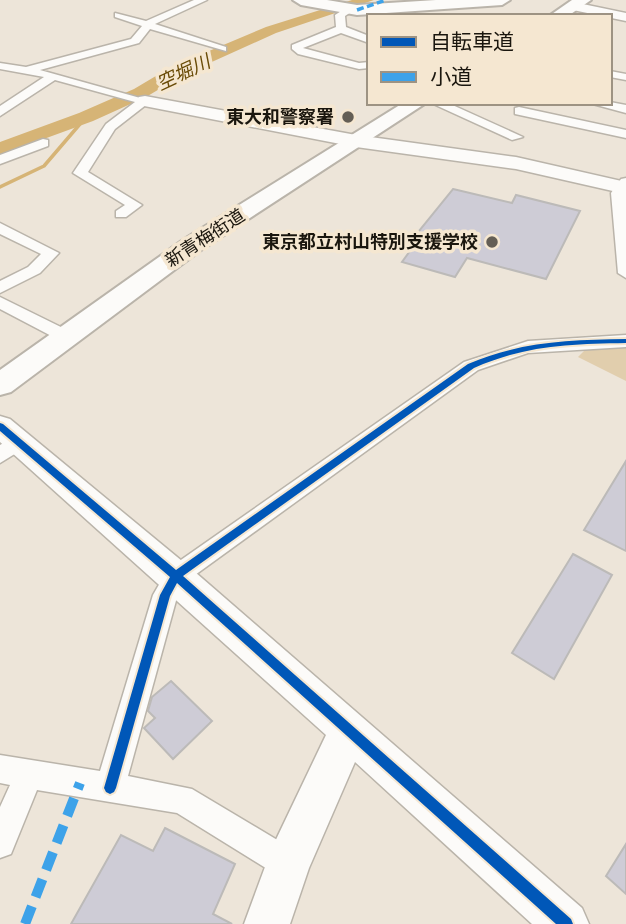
<svg xmlns="http://www.w3.org/2000/svg" width="626" height="924" viewBox="0 0 626 924" font-family="Literata,'Noto Sans JP',serif">
<style>
.green{fill:#e1cead}
.lines{fill:none;stroke-linecap:round;stroke-linejoin:round}
.stream{stroke:#d6b476;stroke-width:3.5}
.river{fill:#d6b476;fill-rule:evenodd}
.building{fill:#ceccd6;stroke:#bcbab8;stroke-width:2}
.street-casing{stroke:#bab4aa;stroke-width:3}
.secondary-casing{stroke:#bab4aa;stroke-width:3}
.primary-casing{stroke:#bab4aa;stroke-width:4}
.street{fill:#fcfbf9;fill-rule:evenodd}
.secondary{fill:#fcfbf9;fill-rule:evenodd}
.primary{fill:#fcfbf9;fill-rule:evenodd}
.quiet-far1{stroke:#3da2e9;stroke-width:3.5;stroke-dasharray:7 3.5;stroke-linecap:butt}
.quiet{stroke:#3da2e9;stroke-width:10;stroke-dasharray:19 10;stroke-linecap:butt}
.cycleway-casing{stroke:#f5e7d1;stroke-width:4}
.cycleway{fill:#0057b8;fill-rule:evenodd}
.poi-dot{fill:#645e55;stroke:#f5e7d1;stroke-width:2.5}
.labels{text-anchor:middle;stroke-width:7;stroke-linejoin:round;paint-order:stroke}
.far-poi-label{font-size:18px;font-weight:bold;fill:#1a160e;stroke:#f5e7d1;text-anchor:end}
.far-street-label{font-size:18px;fill:#1a160e;stroke:#f5e7d1}
.far-water-label{font-size:19px;font-style:italic;fill:#6a4c08;stroke:#f5e7d1}
</style>
<rect width="100%" height="100%" fill="#ede5d9"/>
<path class="green" d="M587,348H626V381L578,357Z"/>
<g class="lines">
<path class="stream" d="M0,187L44,166L86,117"/>
<path class="river" d="M352,0H374L276,33L183,75L146,97L93,121L0,155V142L79,113L134,89L171,67L266,27Z"/>
</g>
<path class="building" d="M453,189L512,203L516,195L580,211L546,279L467,258L455,277L402,262L415,244L410,242Z
M626,461V551L584,530Z
M573,554L612,575L554,679L512,653Z
M171,681L212,721L173,759L144,728L155,718L148,711L152,697Z
M165,828L235,864L213,914L232,924H71L121,835L153,851Z
M626,844V894L606,876Z"/>
<g class="lines">
<defs>
<path id="street" d="M194,0H207L155,24L226,47V51L150,29L139,43L40,70L151,101L115,129L88,172L142,205L126,217H116V211L125,205L73,173L106,124L135,102L55,80L0,116V106L44,77L0,69V63L26,67L131,39L142,26L115,17V13L146,21Z
M346,8L354,10L345,16L346,27L369,36V43L341,33L303,48L359,63L369,62V68L359,69L298,54L292,49V45L336,27L335,15Z
M610,71L626,74V80L610,77Z
M610,102L626,105V113L589,103Z
M431,103H448L523,137L512,140Z
M519,107L626,130V138L515,114V108Z
M43,139L48,140V146L0,164V155Z
M626,178V278L618,273L611,193L621,179Z
M0,223L59,253L40,273L0,293V281L28,267L41,254L0,234Z
M0,297L71,332L74,336L71,340H59L0,309Z
M626,335V347L528,353L478,370L184,583L177,597L128,776L192,789L299,853L304,864L299,875L288,880L277,875L177,813L37,790L11,854L0,858V807L10,785L0,783V755L100,771L153,595L168,569L464,362L528,341Z
M19,434L26,437L29,442L26,447L0,463V445Z"/>
<path id="secondary" d="M573,2L626,13V21L568,9L566,6Z
M145,96L356,135L516,157L626,182V194L516,169L356,147L139,105L136,101L139,97Z
M0,416L10,419L188,566L582,908L589,924H532L355,762L309,868L290,924H244L272,848L326,735L0,442Z"/>
<path id="primary" d="M293,0H327L357,5L436,0H510L502,5L357,15L301,5Z
M572,0H591L568,16H549Z
M403,103H426L201,250L11,392L0,395V370L183,240Z"/>
</defs>
<use href="#street" class="street-casing"/>
<use href="#secondary" class="secondary-casing"/>
<use href="#primary" class="primary-casing"/>
<use href="#street" class="street"/>
<use href="#secondary" class="secondary"/>
<use href="#primary" class="primary"/>
<path class="quiet-far1" d="M357,10L386,0"/>
<path class="quiet" d="M25,924L80,783"/>
<defs>
<path id="cycleway" d="M626,339V343C570,344 526,345 474,368L183,576L571,919L573,924H556L177,583L170,596L116,788L114,792L110,794L106,792L104,788L160,595L170,577L0,431V423L3,424L176,570L468,364C522,341 569,340 626,339Z"/>
</defs>
<use href="#cycleway" class="cycleway-casing"/>
<use href="#cycleway" class="cycleway"/>
</g>
<g class="poi-dot">
<circle cx="348" cy="117" r="7"/>
<circle cx="492" cy="242" r="7"/>
</g>
<g class="labels">
<g class="far-poi-label">
<text x="334" y="123">東大和警察署</text>
<text x="478" y="248">東京都立村山特別支援学校</text>
</g>
<g class="far-street-label">
<text transform="translate(205 238) rotate(-33)" y="6">新青梅街道</text>
</g>
<g class="far-water-label">
<text transform="translate(183 72) rotate(-25)" y="7">空堀川</text>
</g>
</g>
<rect x="367" y="14" width="245" height="91" fill="#f5e7d1" stroke="#9d9383" stroke-width="2"/>
<rect x="381" y="37" width="35" height="10" fill="#0057b8" stroke="#9d9383" stroke-width="2"/>
<text x="430" y="49" font-size="21" fill="#1a160e">自転車道</text>
<rect x="381" y="72" width="35" height="10" fill="#3da2e9" stroke="#9d9383" stroke-width="2"/>
<text x="430" y="84" font-size="21" fill="#1a160e">小道</text>
</svg>
